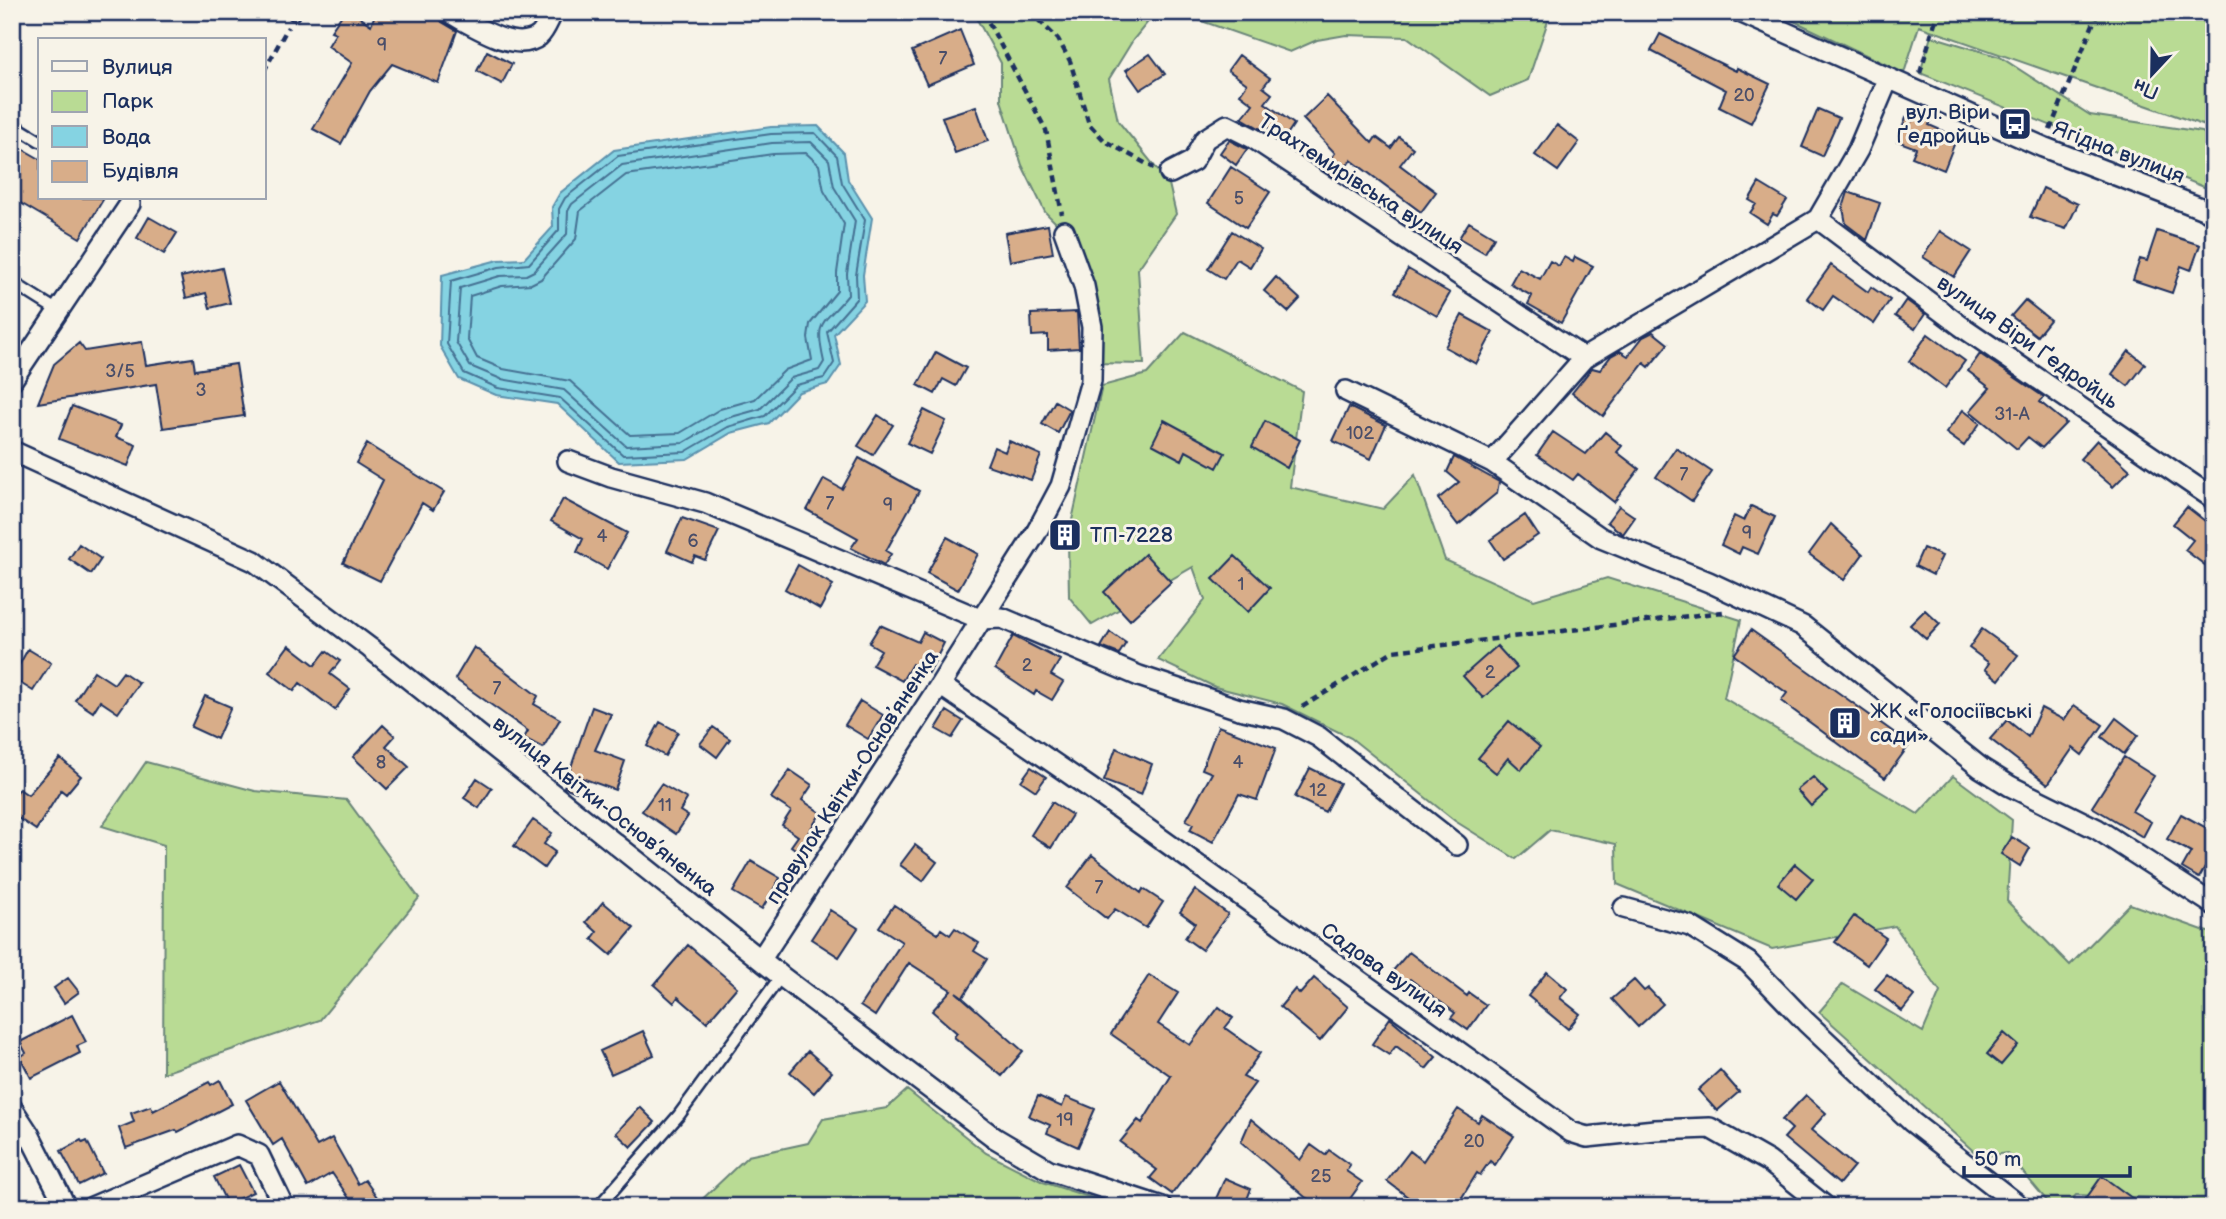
<svg xmlns="http://www.w3.org/2000/svg" width="2226" height="1219" viewBox="0 0 2226 1219" font-family="'Balsamiq Sans',sans-serif">
<style>
.green{fill:#b9db94;stroke:#6a8579;stroke-width:2}
.water{fill:#85d3e2;stroke:#5b91ad;stroke-width:2}
.lines{fill:none;stroke-linecap:round;stroke-linejoin:round}
.shore{stroke:#457193;stroke-width:2}
.building{fill:#d8ad89;stroke:#1b2f5e;stroke-width:2}
.service-casing{stroke:#1b2f5e;stroke-width:15}
.minor-casing{stroke:#1b2f5e;stroke-width:24}
.path{stroke:#1b2f5e;stroke-width:4.5;stroke-dasharray:7 5;stroke-linecap:butt}
.service{stroke:#f7f3e8;stroke-width:10}
.minor{stroke:#f7f3e8;stroke-width:19}
.labels{text-anchor:middle;stroke-width:6;stroke-linejoin:round;paint-order:stroke}
.number-label{font-size:18px;fill:#4a4e69}
.poi-label{font-size:21px;fill:#1b2f5e;stroke:#f7f3e8;text-anchor:start}
.street-label{font-size:21px;fill:#1b2f5e;stroke:#f7f3e8}
</style>
<rect width="100%" height="100%" fill="#f7f3e8"/>
<filter id="ink" filterUnits="userSpaceOnUse"><feTurbulence type="fractalNoise" baseFrequency=".0143" numOctaves="2"/><feDisplacementMap in="SourceGraphic" scale="14" xChannelSelector="R" yChannelSelector="G"/><feConvolveMatrix kernelMatrix="1 2 1 2 8 2 1 2 1" color-interpolation-filters="sRGB"/></filter>
<g filter="url(#ink)">
<path class="green" d="M973,12H1156L1133,40L1109,79L1118,121L1169,184L1176,214L1138,269L1144,364L1091,363L1064,231L1045,212L1022,165L1001,100V63Z
M1176,12H1551L1528,80L1490,96L1407,37L1346,35L1317,40L1290,52Z
M1775,12H2214V129L1919,26L1904,73Z
M1931,36L2000,57L2090,115L2202,132L2214,140V191L1920,73Z
M1185,332L1302,391L1290,487L1383,509L1415,475L1445,560L1534,600L1607,578L1741,620L1724,698L1918,814L1953,776L2012,820L2007,901L2070,965L2130,904L2214,934V1207H2203L2185,1199L2076,1195L2065,1207H2052L2007,1153L1980,1157L1819,1012L1843,984L1923,1032L1940,992L1895,926L1772,949L1617,884L1616,844L1550,830L1516,859L1455,821L1351,738L1282,704L1215,687L1158,660L1205,600L1193,567L1092,625L1069,597L1068,538L1102,386L1147,374Z
M146,762L255,791L347,800L419,898L320,1020L163,1073L164,845L102,826Z
M907,1090L986,1153L1043,1182L1120,1207H694L748,1156L808,1143L823,1119L887,1108Z"/>
<path class="water" d="M818,126L844,153L848,180L872,218L863,275L865,301L834,334L841,365L828,384L799,392L769,423L731,433L687,459L619,462L557,404L496,395L459,379L440,346L442,275L498,260L524,259L553,227L552,207L560,193L614,150L771,127Z"/>
<g class="lines">
<path class="shore" d="M815,133L837,156L842,183L865,220L856,275L857,298L827,332L834,363L824,378L796,385L765,416L728,427L685,452L623,455L560,398L498,388L464,373L447,344L451,281L499,267L529,264L559,230V209L565,198L618,156L771,134Z
M811,142L829,160L834,187L855,221L847,274L848,295C823,326 814,318 824,362L819,370L791,378L760,409L724,419L683,443L626,446L564,390L501,379L470,366L456,342L460,288L500,276L526,275L534,271L567,234L568,211L572,204L622,165L772,143Z
M806,153L819,165L824,191L844,224L837,273V291L810,324L808,338L812,360L785,370L755,399L720,409L680,433L630,435L570,381L503,369L477,358L467,339L470,296L502,286L531,284L541,279L576,239L580,211L626,175L773,154Z"/>
</g>
<path class="building" d="M344,12H352L371,25L376,12H436L442,22L457,31L438,83L392,64L370,91L341,144L313,129L352,63L328,46L336,33L331,31Z
M960,30L974,65L927,85L912,51Z
M1660,34L1736,71L1737,68L1770,84L1751,123L1719,107L1726,90L1651,51Z
M487,51L512,64L502,84L477,71Z
M1150,54L1165,74L1140,90L1126,70Z
M1239,55L1270,78L1263,87L1272,94L1265,103L1294,124L1284,139L1264,125L1261,129L1242,118L1253,104L1240,94L1247,84L1228,70Z
M1327,96L1372,143L1376,137L1391,148L1399,137L1413,148L1400,165L1436,192L1421,212L1351,160L1337,179L1323,170L1335,153L1303,119Z
M976,106L988,141L955,153L942,117Z
M1818,109L1839,118L1822,156L1802,147Z
M1917,110L1933,117L1929,125L1957,137L1944,170L1912,157L1916,148L1897,141L1906,118L1912,121Z
M1557,125L1579,142L1558,171L1535,155Z
M1229,140L1247,149L1236,165L1220,153Z
M12,143L40,159V198H104L80,238L12,198Z
M1231,167L1270,192L1246,228L1208,203Z
M1759,183L1787,200L1777,216L1773,214L1767,224L1750,213L1756,204L1749,200Z
M2043,188L2078,204L2066,229L2030,217Z
M1848,192L1880,203L1867,240L1846,224L1843,208Z
M149,217L177,233L164,254L137,238Z
M1469,222L1494,237L1485,253L1459,238Z
M1048,225L1053,253L1010,261L1005,233Z
M1232,231L1261,249L1250,267L1237,259L1224,279L1208,269Z
M1940,231L1971,251L1954,277L1923,257Z
M2157,231L2200,245L2191,270L2181,266L2172,293L2133,280L2140,259L2147,261Z
M1564,257L1573,262L1575,257L1593,266L1561,323L1528,304L1532,296L1510,284L1519,268L1540,279L1550,261L1559,266Z
M1831,265L1868,292L1871,287L1890,300L1874,324L1833,296L1823,310L1807,298Z
M222,268L230,303L210,308L206,293L186,298L181,277Z
M1408,269L1450,293L1437,316L1395,292Z
M1276,277L1300,299L1288,312L1264,291Z
M1906,300L1925,314L1915,329L1895,316Z
M2025,300L2050,320L2037,336L2011,316Z
M1077,312L1079,348L1048,350V335L1032,336L1031,314Z
M1462,315L1493,332L1476,364L1445,347Z
M1653,332L1668,344L1649,367L1644,363L1603,416L1572,393L1592,368L1600,370L1611,356L1620,351L1628,356L1643,337Z
M1928,334L1965,361L1945,388L1909,361Z
M142,342L146,365L193,358L195,370L236,364L244,416L163,428L156,384L38,403L54,364L79,343L85,351Z
M2129,351L2145,364L2128,386L2112,374Z
M936,352L966,368L956,386L943,379L935,394L918,385Z
M1980,354L2044,397L2040,402L2066,423L2042,448L2028,437L2017,449L1970,411L1990,388L1968,371Z
M1055,401L1070,410L1058,433L1042,424Z
M72,406L121,425L116,437L136,445L128,466L59,439Z
M1349,407L1386,425L1371,459L1333,441Z
M924,410L946,421L930,454L907,443Z
M1963,410L1980,423L1964,446L1946,433Z
M878,415L893,425L873,455L858,446Z
M1164,420L1225,453L1217,468L1186,451L1182,460L1152,444Z
M1265,421L1300,440L1287,468L1252,447Z
M1553,432L1586,454L1605,432L1622,446L1617,452L1639,469L1614,502L1578,474L1573,480L1537,455Z
M2097,440L2130,470L2113,487L2080,459Z
M1009,441L1041,455L1031,480L987,465L994,447L1005,452Z
M367,444L444,492L433,510L422,503L380,581L343,563L383,480L356,463Z
M1676,448L1712,472L1692,501L1656,477Z
M1454,457L1499,482L1497,493L1458,525L1438,499L1459,482L1447,472Z
M859,458L919,491L886,551L891,554L884,565L851,548L858,538L807,510L824,479L842,489Z
M563,499L627,533L607,569L577,552L583,539L551,521Z
M1619,506L1635,517L1623,534L1607,522Z
M1751,506L1775,517L1758,554L1742,547L1739,554L1721,545L1734,516L1744,521Z
M2187,507L2214,528V572L2185,550L2193,540L2173,524Z
M1525,515L1538,535L1503,559L1490,540Z
M682,518L719,531L705,560L695,556L692,562L667,551Z
M1831,524L1863,554L1844,580L1809,554Z
M947,537L978,554L958,590L927,573Z
M79,544L101,559L91,574L69,559Z
M1923,548L1942,556L1933,575L1915,566Z
M1145,554L1171,582L1130,620L1104,592Z
M1235,556L1270,588L1248,612L1213,579Z
M798,565L833,585L820,609L785,589Z
M1925,610L1940,624L1926,639L1910,625Z
M880,625L918,642L923,632L944,643L929,673L912,664L902,681L872,665L881,650L869,643Z
M1982,629L2018,655L1999,680L1985,669L1989,663L1969,648Z
M1751,630L1910,744L1885,778L1781,701L1787,693L1734,655Z
M1110,632L1126,643L1119,654L1101,647Z
M1013,636L1060,660L1051,675L1063,682L1052,700L1036,691L1034,695L995,669Z
M289,645L315,665L326,651L340,661L330,674L350,689L335,710L300,683L294,691L269,672Z
M1497,646L1517,668L1483,698L1463,676Z
M474,647L538,696L534,704L560,719L543,748L524,738L528,731L455,679Z
M28,649L51,663L33,691L12,678Z
M94,671L114,684L123,672L139,683L118,713L100,701L93,712L75,700Z
M205,696L231,707L217,739L191,727Z
M860,701L883,715L868,739L845,725Z
M2074,705L2103,725L2082,755L2073,748L2048,784L1990,739L2007,720L2028,737L2041,708L2064,720Z
M592,707L611,714L595,750L625,761L615,790L582,778L576,792L564,787Z
M947,711L963,721L952,738L936,729Z
M2116,718L2138,735L2124,754L2102,737Z
M1509,721L1540,747L1521,770L1508,758L1496,773L1478,758Z
M660,722L678,732L665,756L647,746Z
M383,725L395,736L386,746L409,767L387,789L353,757Z
M1218,726L1276,748L1257,800L1239,794L1213,842L1190,830L1193,824L1186,820L1212,773L1202,769Z
M713,727L730,739L717,757L700,744Z
M1116,748L1152,764L1141,795L1104,781Z
M2124,757L2154,776L2132,811L2151,822L2143,837L2092,807Z
M60,758L81,776L66,794L61,790L36,830L12,814V800L19,789L28,795Z
M1031,767L1046,777L1036,791L1021,781Z
M1310,768L1340,783L1325,812L1295,797Z
M790,770L812,785L802,800L821,813L808,833L817,840L806,857L791,846L798,836L782,825L791,811L771,798Z
M1813,777L1827,792L1811,806L1797,790Z
M477,778L492,788L479,808L464,798Z
M661,784L687,799L680,811L688,816L676,834L642,811Z
M1052,802L1072,815L1051,848L1031,835Z
M2181,814L2214,832V852L2199,878L2182,868L2191,852L2167,839Z
M533,820L552,833L544,844L555,852L544,868L514,846Z
M2012,837L2030,848L2020,866L2001,854Z
M915,845L937,862L923,881L900,865Z
M1092,855L1141,893L1143,889L1163,902L1146,928L1115,909L1107,919L1067,888Z
M751,861L780,878L762,909L733,892Z
M1795,864L1813,879L1796,899L1778,884Z
M1195,890L1228,914L1202,950L1185,938L1195,923L1180,912Z
M603,902L634,928L611,955L592,939L597,932L586,922Z
M894,905L938,934L941,929L950,935L955,928L979,943L974,951L987,959L963,997L956,992L1023,1051L1002,1076L954,1037L957,1033L932,1011L951,990L909,963L875,1016L860,1006L902,942L879,927Z
M830,910L858,928L839,957L811,939Z
M1854,916L1886,938L1867,965L1835,942Z
M688,945L737,987L707,1022L678,997L674,1003L654,985Z
M1409,952L1467,996L1469,993L1486,1005L1468,1030L1451,1018L1455,1013L1410,979L1405,985L1391,973Z
M1547,972L1567,989L1560,998L1580,1014L1568,1029L1528,996Z
M1149,975L1178,993L1158,1024L1190,1045L1219,1007L1233,1018L1225,1028L1260,1053L1243,1077L1255,1083L1172,1194L1150,1178L1157,1170L1120,1142L1138,1120L1142,1123L1171,1076L1111,1034Z
M1887,975L1914,996L1902,1011L1875,989Z
M68,978L79,992L64,1003L54,988Z
M1314,978L1348,1007L1320,1041L1280,1007L1295,989L1300,994Z
M1634,980L1644,991L1648,988L1663,1004L1638,1027L1612,999Z
M72,1015L86,1042L77,1046L80,1053L31,1078L20,1057L26,1053L20,1042Z
M1390,1018L1436,1057L1426,1069L1396,1046L1389,1055L1372,1044Z
M643,1031L654,1055L611,1074L600,1051Z
M2004,1033L2018,1045L2001,1065L1987,1054Z
M808,1051L832,1072L814,1093L790,1072Z
M1720,1070L1739,1092L1717,1111L1698,1090Z
M220,1080L232,1104L178,1132L176,1130L126,1148L119,1128L134,1122L131,1113L151,1106L153,1111L209,1082L211,1085Z
M279,1081L317,1146L332,1138L358,1184L365,1180L377,1197L368,1203L370,1207H355L332,1173L308,1187L282,1139L273,1145L246,1100Z
M1806,1095L1826,1113L1811,1130L1854,1166L1839,1184L1784,1138L1792,1129L1782,1120Z
M1038,1096L1062,1107L1066,1097L1095,1109L1078,1147L1047,1133L1050,1125L1029,1116Z
M640,1107L655,1122L631,1147L616,1133Z
M1458,1109L1478,1122L1482,1115L1514,1136L1495,1165L1490,1161L1480,1175L1477,1173L1456,1207H1421L1387,1181L1410,1151L1423,1161Z
M1251,1119L1300,1160L1311,1145L1325,1155L1329,1150L1350,1165L1346,1171L1362,1182L1344,1207H1323L1305,1197L1241,1142Z
M81,1140L83,1143L87,1141L103,1173L79,1185L61,1151Z
M239,1165L253,1192L227,1204L214,1177Z
M2102,1176L2144,1207H2080Z
M1225,1178L1251,1189L1244,1207H1230L1215,1201Z"/>
<g class="lines">
<defs>
<path id="service" d="M294,14L295,12
M12,124L40,141
M12,282L58,311
M598,1207L679,1115L781,976"/>
<path id="minor" d="M448,12C470,23 515,55 539,36C545,31 549,19 553,12
M1740,12L2043,147L2214,213
M1170,173L1193,161L1205,139L1227,125L1253,138L1584,358
M1818,219L1961,326L2214,499
M12,380L130,204
M1346,391L1492,462L1601,538L1709,582L1803,626L1981,768L2010,786L2097,829L2214,905
M12,451L254,561L370,648L781,976L995,1138L1049,1170L1162,1207
M568,461L611,477L705,503L980,619L1002,618L1139,676L1239,709L1284,719L1319,737L1457,845
M1492,462L1584,358L1818,219L1858,150L1888,79
M940,685L1090,788L1571,1132L1587,1137L1655,1130L1710,1128L1768,1161L1826,1207
M1624,908L1690,926L1748,962L1806,1022L1912,1122L2021,1207
M761,959L940,685L1036,533L1061,486L1091,381L1092,327L1084,286L1064,231
M12,1108L29,1134L66,1207
M92,1207L237,1145L259,1155L284,1207"/>
</defs>
<use href="#service" class="service-casing"/>
<use href="#minor" class="minor-casing"/>
<path class="path" d="M983,12L1046,130L1062,214
M1030,12L1058,39L1070,61L1089,124L1105,141L1154,168
M264,71L288,27
M1920,73L1938,12
M2050,130L2098,12
M1302,707L1393,651L1723,612"/>
<use href="#service" class="service"/>
<use href="#minor" class="minor"/>
</g>
</g>
<defs>
<symbol id="bus-square" viewBox="-11 -11 22 22"><rect x="-9" y="-9" width="18" height="18" rx="4" fill="#1b2f5e" stroke="#f7f3e8"/><path d="M-5-6H5V4H4V6H2V4H-2V6H-4V4H-5ZM-3.5-4V0h7V-4ZM-3.5 1.2v1.5H-2V1.2ZM2 1.2v1.5H3.5V1.2Z" fill="#fff"/></symbol>
<symbol id="building-square" viewBox="-11 -11 22 22"><rect x="-9" y="-9" width="18" height="18" rx="4" fill="#1b2f5e" stroke="#f7f3e8"/><path d="M-4-6H4V6H1V3H-1V6H-4ZM-2.5-4.3h1.7v1.8h-1.7ZM.8-4.3h1.7v1.8H.8ZM-2.5-1h1.7V.8h-1.7ZM.8-1h1.7V.8H.8Z" fill="#fff"/></symbol>
</defs>
<g fill-rule="evenodd">
<use href="#bus-square" x="1996" y="105" width="38" height="38"/>
<use href="#building-square" x="1046" y="516" width="38" height="38"/>
<use href="#building-square" x="1826" y="704" width="38" height="38"/>
</g>
<g class="labels">
<g class="number-label">
<text x="382" y="51">9</text>
<text x="943" y="64">7</text>
<text x="1744" y="101">20</text>
<text x="1239" y="204">5</text>
<text x="120" y="377">3/5</text>
<text x="201" y="396">3</text>
<text x="2012" y="420">31-А</text>
<text x="1360" y="439">102</text>
<text x="1684" y="480">7</text>
<text x="830" y="509">7</text>
<text x="888" y="511">9</text>
<text x="1747" y="539">9</text>
<text x="602" y="542">4</text>
<text x="693" y="547">6</text>
<text x="1241" y="590">1</text>
<text x="1027" y="671">2</text>
<text x="1490" y="678">2</text>
<text x="497" y="694">7</text>
<text x="381" y="768">8</text>
<text x="1238" y="768">4</text>
<text x="1318" y="796">12</text>
<text x="665" y="811">11</text>
<text x="1099" y="893">7</text>
<text x="1065" y="1126">19</text>
<text x="1474" y="1147">20</text>
<text x="1321" y="1182">25</text>
</g>
<g class="poi-label">
<text x="1990" y="119" text-anchor="end">вул. Віри<tspan x="1990" dy="24">Ґедройць</tspan></text>
<text x="1090" y="542">ТП-7228</text>
<text x="1870" y="718">ЖК «Голосіївські<tspan x="1870" dy="24">сади»</tspan></text>
</g>
<g class="street-label">
<text transform="translate(2119 152) rotate(21)" y="7">Ягідна вулиця</text>
<text transform="translate(1361 184) rotate(33)" y="7">Трахтемирівська вулиця</text>
<text transform="translate(2028 342) rotate(35)" y="7">вулиця Віри Ґедройць</text>
<text transform="translate(852 777) rotate(-57)" y="7">провулок Квітки-Основʼяненка</text>
<text transform="translate(605 806) rotate(38)" y="7">вулиця Квітки-Основ’яненка</text>
<text transform="translate(1384 970) rotate(35)" y="7">Садова вулиця</text>
</g>
</g>
<rect width="2226" height="1219" fill="none" stroke="#f7f3e8" stroke-width="42"/>
<rect x="21" y="21" width="2184" height="1177" fill="none" stroke="#1b2f5e" stroke-width="2.5" filter="url(#ink)"/>
<rect x="38" y="38" width="228" height="161" fill="#f7f3e8" stroke="#9fa5b1" stroke-width="2"/>
<rect x="52" y="61" width="35" height="10" fill="#f7f3e8" stroke="#9fa5b1" stroke-width="2"/>
<text x="102" y="74" font-size="21" fill="#1b2f5e">Вулиця</text>
<rect x="52" y="91" width="35" height="21" fill="#b9db94" stroke="#9fa5b1" stroke-width="2"/>
<text x="102" y="108" font-size="21" fill="#1b2f5e">Парк</text>
<rect x="52" y="126" width="35" height="21" fill="#85d3e2" stroke="#9fa5b1" stroke-width="2"/>
<text x="102" y="144" font-size="21" fill="#1b2f5e">Вода</text>
<rect x="52" y="161" width="35" height="21" fill="#d8ad89" stroke="#9fa5b1" stroke-width="2"/>
<text x="102" y="178" font-size="21" fill="#1b2f5e">Будівля</text>
<g transform="translate(2152 74) rotate(202)" stroke="#f7f3e8" stroke-width="5" paint-order="stroke">
<path d="M0-5L12 26L0 18L-12 26Z" fill="#1b2f5e"/>
<text y="-10" font-size="19" font-weight="bold" text-anchor="middle" fill="#1b2f5e">Пн</text>
</g>
<path d="M1964 1166v10h166v-10" fill="none" stroke="#1b2f5e" stroke-width="3.5"/>
<text x="1974" y="1166" font-size="21" fill="#1b2f5e" stroke="#f7f3e8" stroke-width="5" paint-order="stroke">50 m</text>
</svg>
